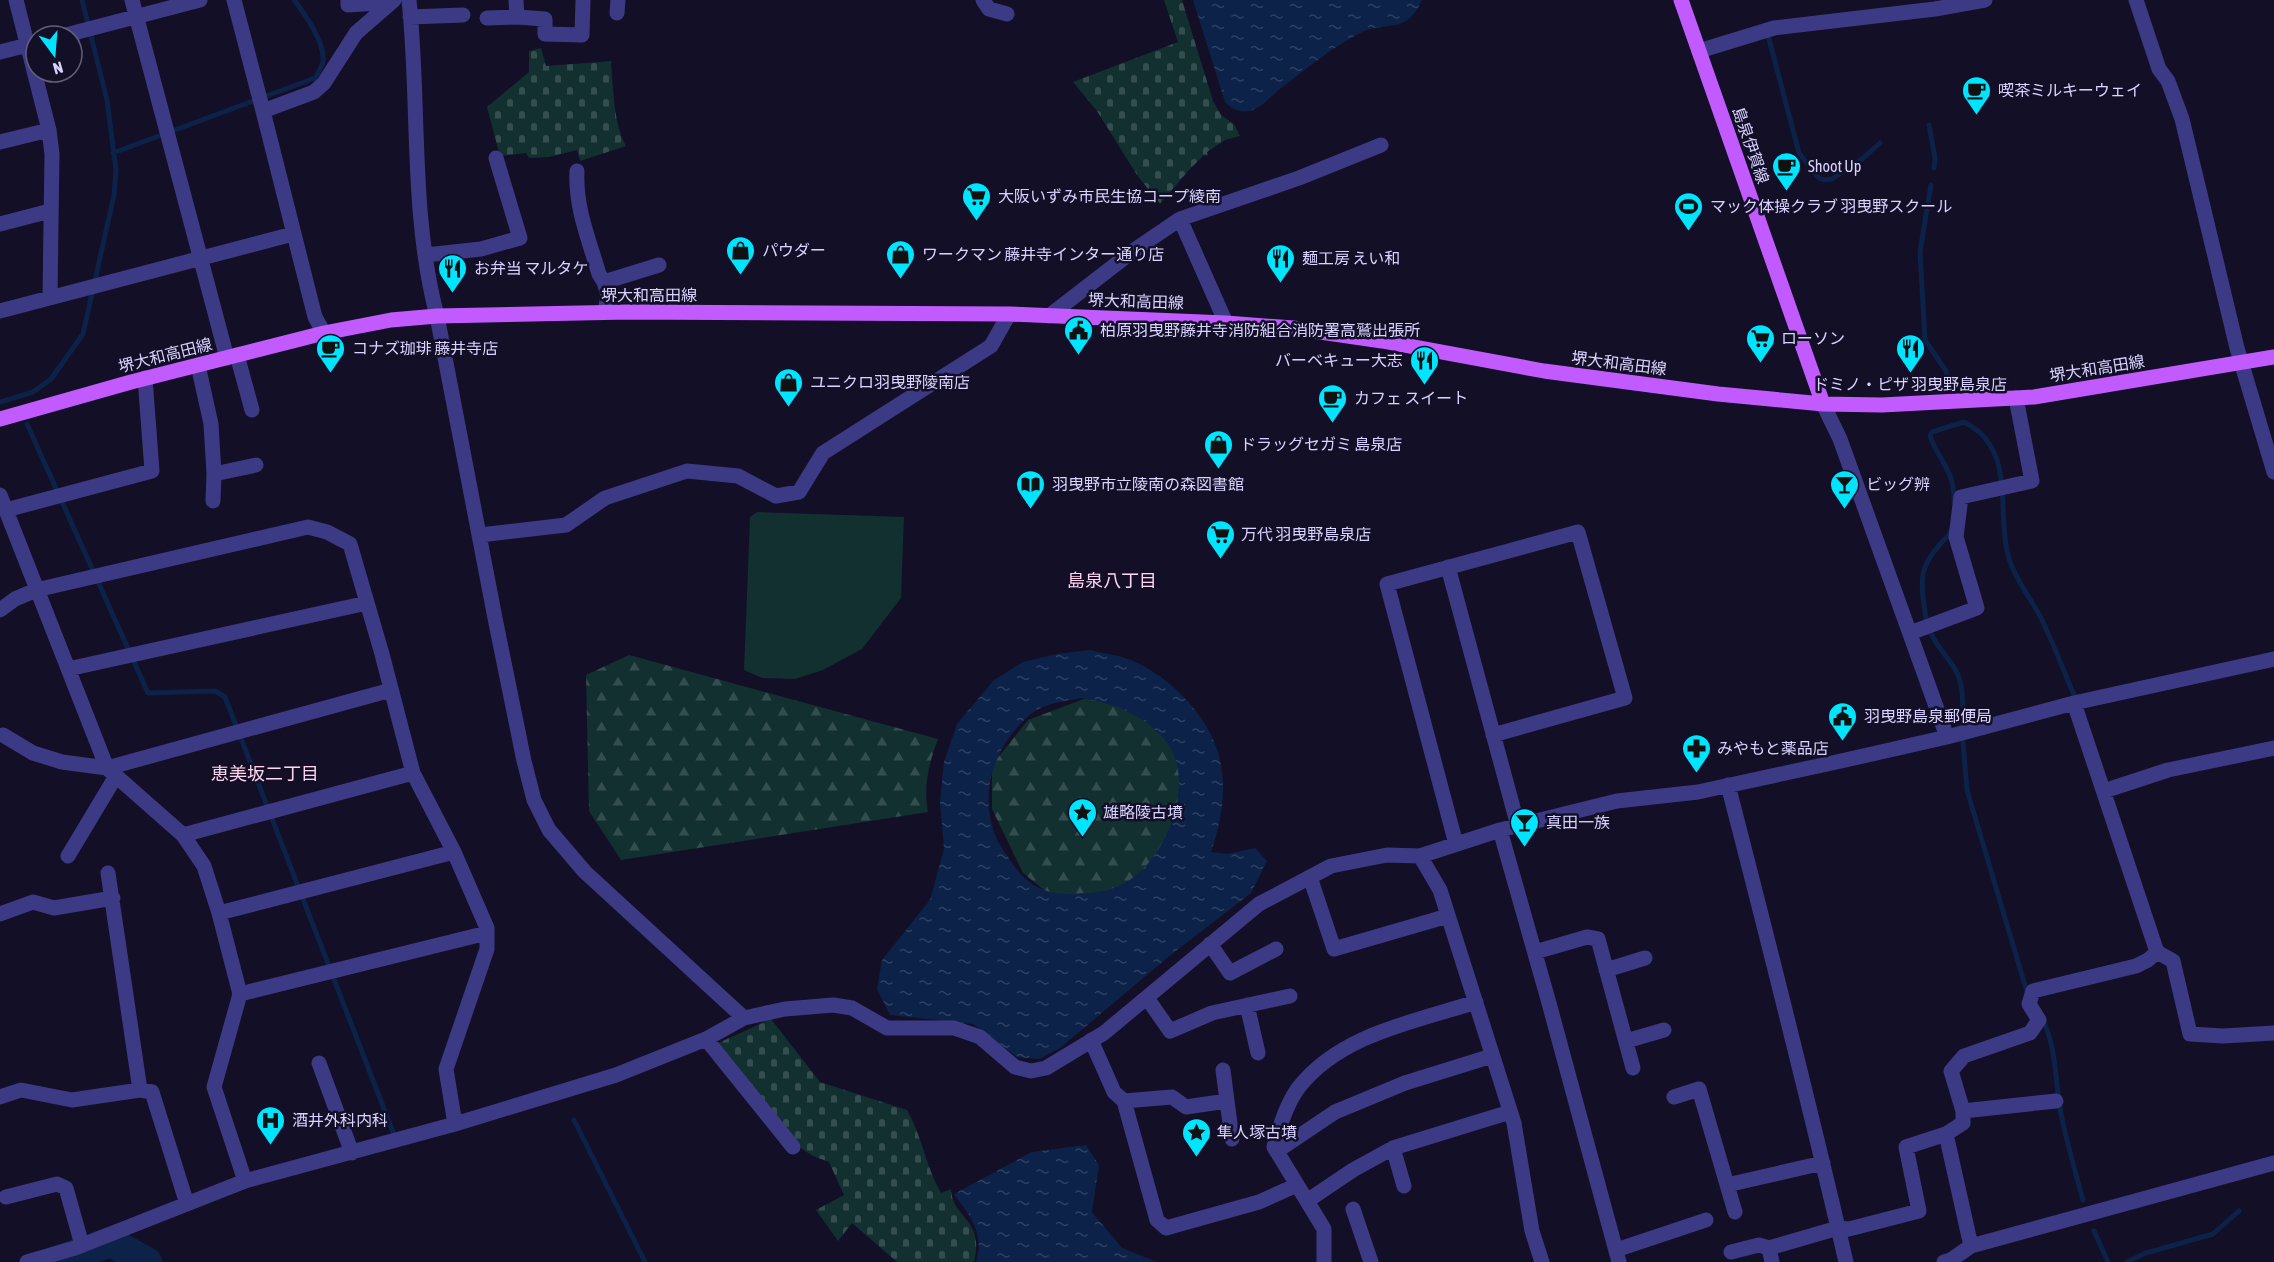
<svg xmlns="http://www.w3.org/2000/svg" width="2274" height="1262" viewBox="0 0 2274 1262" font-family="'Asap Condensed','Noto Sans JP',sans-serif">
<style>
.forest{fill:url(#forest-firs)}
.cemetery{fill:url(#cemetery-stones)}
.pitch{fill:#12302f}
.water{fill:url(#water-ripples);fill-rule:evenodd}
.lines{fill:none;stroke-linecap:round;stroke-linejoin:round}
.stream{stroke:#0c2248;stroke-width:5}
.river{stroke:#0c2248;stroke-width:30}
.minor{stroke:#3d3a85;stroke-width:15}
.major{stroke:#c25bff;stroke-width:15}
.labels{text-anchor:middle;stroke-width:5;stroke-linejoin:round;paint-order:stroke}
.poi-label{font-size:16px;fill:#d9d4ff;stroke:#130f26;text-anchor:start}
.street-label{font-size:16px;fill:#d9d4ff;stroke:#130f26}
.neighbourhood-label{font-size:18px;fill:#ffd6f0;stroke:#130f26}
</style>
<defs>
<pattern id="forest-firs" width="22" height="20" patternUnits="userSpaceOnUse" patternTransform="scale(1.5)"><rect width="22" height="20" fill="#12302f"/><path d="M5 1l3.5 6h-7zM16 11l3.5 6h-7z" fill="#344d4e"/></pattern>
<pattern id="cemetery-stones" width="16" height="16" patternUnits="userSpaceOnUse" patternTransform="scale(1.5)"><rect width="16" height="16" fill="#12302f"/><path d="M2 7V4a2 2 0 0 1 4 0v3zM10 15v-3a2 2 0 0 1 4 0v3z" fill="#344d4e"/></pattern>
<pattern id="water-ripples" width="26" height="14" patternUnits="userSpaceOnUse" patternTransform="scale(1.5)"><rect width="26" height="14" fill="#0c2248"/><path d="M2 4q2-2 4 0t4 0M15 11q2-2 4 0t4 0" fill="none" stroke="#2f4163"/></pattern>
</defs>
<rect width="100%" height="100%" fill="#130f26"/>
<path class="forest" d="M629,655L938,739C929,763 923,787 928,812L621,860L589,811L586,675Z
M1097,694L1157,723L1184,764L1169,858L1126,895L1054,898L1023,873L992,809V765L1028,720Z"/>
<path class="cemetery" d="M1164,0H1182L1213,101L1221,115L1234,124L1240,136L1225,140L1207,152L1208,156L1204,155L1188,171L1160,204L1137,175L1097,111L1073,82L1178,42Z
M541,48L546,66L612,61L611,64C614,91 613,122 626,146L580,161L577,150L549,157L529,158L526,153L500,156L487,107L529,72V51Z
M771,1019L820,1082L907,1110C922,1136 926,1167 941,1193L951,1189C952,1219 985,1218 974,1262H897L852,1223L838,1241L816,1210L844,1195L829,1162L813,1156L796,1145L716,1044Z"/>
<path class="pitch" d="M757,512L904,517L901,598L862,649L823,670L795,679L762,678L744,670L750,517Z"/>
<path class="water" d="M1193,0H1422C1406,36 1386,20 1360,33C1331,48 1306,69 1280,89C1272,95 1264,105 1255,109C1243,114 1234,111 1225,102Z
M1090,650C1100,653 1111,654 1122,657C1165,670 1211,716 1220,760C1227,791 1221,823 1211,852L1228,854L1255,848L1267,861L1251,893L1167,958L1060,1048L1039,1059L1017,1057L973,1024L890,1015L877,989L882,960L930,900L944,849L940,802L944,762L957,724L994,680L1023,662L1056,654ZM1082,698C1115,703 1155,719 1172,751C1186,779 1177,818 1162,843C1145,873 1124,891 1087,893C1074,894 1060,895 1047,891C1030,886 1019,874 1010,860C1004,851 997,842 994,832C979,789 996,743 1031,714C1044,703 1065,701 1082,698Z
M1086,1145L1099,1165L1092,1212L1122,1248L1157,1262H976C985,1233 970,1216 954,1194L1032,1152Z"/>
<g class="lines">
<path class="stream" d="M1768,35L1799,153L1819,178L1824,180L1832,179L1862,159L1880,143
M1929,125L1935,158L1934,168
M113,153L315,78C318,73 322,67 323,61C325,43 305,14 294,0
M1931,185L1920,252L1925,340L1946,371L1948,380
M0,402L33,392L51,379L83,334L114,195L116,170L107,100L82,0
M27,424L148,693L215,691L225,697L393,1132
M1954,502C1955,471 1939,461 1930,436L1932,432L1964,422C2017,448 1996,510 2008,555C2014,577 2029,596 2040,616C2053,642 2063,670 2075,697
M1926,619C1920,578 1917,566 1949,535L1950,532
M1930,631C1936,647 1948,656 1956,671C1965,687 1962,709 1963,727
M1963,742L1967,790L2027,992
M2042,1019C2057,1046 2055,1084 2061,1114C2067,1143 2075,1171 2083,1200
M574,1120L645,1262
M2094,1231L2108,1262
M2127,1262L2146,1253L2213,1234L2239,1211"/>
<path class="river" d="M54,1262L111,1242L147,1262"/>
<path class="minor" d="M16,0L49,130L52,154L50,297
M132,0L227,358
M234,0L263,111L314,92L324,83L356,33L394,0
M348,0V5L391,2
M409,0C420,105 410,213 437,316L495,618L524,761L534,800L549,830L585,872L744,1018
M516,0L517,17L545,19V34L582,35L583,0
M983,0L989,9L1007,14
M2136,0L2159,69L2168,81L2182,119L2237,348L2274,472
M617,13L618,0
M410,17L463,15
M487,18L517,17
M62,36L200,0
M1699,51L1774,28L1935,9L1985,0
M0,52L36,43
M263,111L315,317L324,333
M0,142L49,130
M577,171C575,207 589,240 599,274L604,282
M1180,219L1226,323
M0,224L50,211
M426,255L481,249L520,238L496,158
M0,311L293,234
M605,312L608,295L604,282L659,265
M1049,316L1133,251L1180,219L1299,178L1381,145
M237,355L252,410
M198,365L211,424L214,474L213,501
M1823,404L1840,439L1947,737
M214,474L256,465
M0,495L107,768L391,690
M6,510L152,471L145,378
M480,535L566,525L605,498L687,471L738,476L776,496L799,492L823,453L991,346L1009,314
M1448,567L1518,826
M0,610L15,599L36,590L308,527L327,532L350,544L382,654L413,773L454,852L487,928V949L446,1069L455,1124
M1910,633L1977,608L1956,537L1961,497L2032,481L2016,398
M68,669L367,603
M2074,703L2157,952L2173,961L2190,1034L2223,1036L2274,1033
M3,735L33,753L62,762L107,768L183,835L204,866L219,913L240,994L214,1087L245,1181
M1728,785C1769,944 1809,1103 1846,1262
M2104,791L2168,770L2274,748
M1500,830L1549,1003L1619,1262
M183,835L413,773
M1456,844L1387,584L1578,532L1625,698L1493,735
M68,856L116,776
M1420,856L1440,890L1514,1123L1532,1231L1542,1262
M108,873L140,1090
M1310,877L1334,949L1448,916
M219,913L454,852
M0,914L33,902L54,908L113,898
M1210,944L1230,973L1276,949
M1535,952L1587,937L1598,939L1633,1068
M1606,970L1645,958
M240,994L487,933
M1147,998L1170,1031L1212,1013L1290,996
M1247,1005L1258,1053
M706,1039L793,1147
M1091,1040L1114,1092L1124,1101L1157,1220L1166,1228L1259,1202L1297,1185
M1626,1041L1664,1030
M319,1063L352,1153
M1223,1070L1232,1139
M0,1097L21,1090L72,1100L140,1090L152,1092L187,1204
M1674,1097L1699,1089L1735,1212
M1124,1101L1172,1097L1186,1107L1227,1101
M1963,1111L2056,1101
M1946,1134L1971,1246
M1393,1148L1404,1186
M1277,1151L1335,1112L1405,1083L1492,1056
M1727,1185L1823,1163
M6,1197L57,1184L66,1188L82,1245
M1307,1201L1353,1170L1393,1148L1510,1112
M1353,1209L1371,1262
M1616,1250L1706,1220
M1731,1252L1759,1245L1769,1248
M27,1262L75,1248L245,1181L455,1124L616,1075L706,1039L744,1018L785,1009L833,1005L852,1008L887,1028H954L980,1037L1015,1067L1031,1071L1046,1068L1104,1033L1259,904L1331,866L1387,855L1420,856L1500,830L1617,801L1698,792L1832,763L1947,737L2074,703L2274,659
M1324,1262V1229L1274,1147C1279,1128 1286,1104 1299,1087C1341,1034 1414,1022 1476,1002
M1772,1262L1769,1248L1838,1228L1849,1229L1919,1211L1906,1147L1946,1134L1963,1123V1111L1951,1071L1964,1056L2030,1033L2039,1020L2029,1004L2033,991L2136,966L2148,960L2157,952
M1944,1262L1951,1260L1971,1246L2274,1163"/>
<path class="major" d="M1681,0L1823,404
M0,419L131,382L324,333L391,320L437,316L628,312L1009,314L1226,323L1293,328L1382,341L1544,371L1718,394L1823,404L1882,405L2034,397L2274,357"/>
</g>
<defs>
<symbol id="cafe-pin" viewBox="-11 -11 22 30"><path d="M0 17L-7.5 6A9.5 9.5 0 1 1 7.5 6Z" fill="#00e5ff" stroke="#130f26"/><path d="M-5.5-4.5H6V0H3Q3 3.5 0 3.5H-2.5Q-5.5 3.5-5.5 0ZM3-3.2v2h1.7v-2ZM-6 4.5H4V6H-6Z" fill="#111"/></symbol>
<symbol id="supermarket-pin" viewBox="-11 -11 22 30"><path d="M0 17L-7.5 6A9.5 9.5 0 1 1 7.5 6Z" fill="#00e5ff" stroke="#130f26"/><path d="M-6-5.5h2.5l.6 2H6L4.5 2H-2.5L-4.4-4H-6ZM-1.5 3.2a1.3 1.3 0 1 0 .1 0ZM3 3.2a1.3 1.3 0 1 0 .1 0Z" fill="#111"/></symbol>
<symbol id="stadium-pin" viewBox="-11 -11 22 30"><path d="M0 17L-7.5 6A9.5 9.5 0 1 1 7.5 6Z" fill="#00e5ff" stroke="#130f26"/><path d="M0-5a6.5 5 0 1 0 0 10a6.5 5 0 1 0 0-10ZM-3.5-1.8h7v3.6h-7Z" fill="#111"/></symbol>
<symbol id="shop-pin" viewBox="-11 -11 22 30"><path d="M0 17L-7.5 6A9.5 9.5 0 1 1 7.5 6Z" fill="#00e5ff" stroke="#130f26"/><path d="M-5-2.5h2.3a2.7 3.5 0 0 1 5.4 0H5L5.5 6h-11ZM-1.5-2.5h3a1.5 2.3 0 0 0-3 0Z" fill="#111"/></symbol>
<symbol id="restaurant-pin" viewBox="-11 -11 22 30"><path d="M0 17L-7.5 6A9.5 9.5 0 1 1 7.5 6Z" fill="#00e5ff" stroke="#130f26"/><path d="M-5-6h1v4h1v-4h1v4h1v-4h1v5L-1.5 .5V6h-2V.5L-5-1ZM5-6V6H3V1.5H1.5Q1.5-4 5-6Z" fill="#111"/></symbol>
<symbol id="civic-pin" viewBox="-11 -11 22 30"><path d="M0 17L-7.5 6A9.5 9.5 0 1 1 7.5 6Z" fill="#00e5ff" stroke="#130f26"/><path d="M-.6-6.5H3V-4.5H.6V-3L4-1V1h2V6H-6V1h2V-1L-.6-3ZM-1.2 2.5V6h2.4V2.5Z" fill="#111"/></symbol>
<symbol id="library-pin" viewBox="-11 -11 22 30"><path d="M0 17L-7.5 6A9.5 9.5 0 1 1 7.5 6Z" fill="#00e5ff" stroke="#130f26"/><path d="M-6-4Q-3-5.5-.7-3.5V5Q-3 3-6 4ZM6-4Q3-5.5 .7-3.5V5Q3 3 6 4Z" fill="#111"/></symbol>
<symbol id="bar-pin" viewBox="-11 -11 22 30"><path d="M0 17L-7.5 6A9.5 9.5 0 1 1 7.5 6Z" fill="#00e5ff" stroke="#130f26"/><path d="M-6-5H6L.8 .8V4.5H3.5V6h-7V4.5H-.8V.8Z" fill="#111"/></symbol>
<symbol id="pharmacy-pin" viewBox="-11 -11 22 30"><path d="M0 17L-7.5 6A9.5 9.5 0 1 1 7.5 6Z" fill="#00e5ff" stroke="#130f26"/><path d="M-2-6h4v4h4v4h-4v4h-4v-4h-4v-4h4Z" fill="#111"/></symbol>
<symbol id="sight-pin" viewBox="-11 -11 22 30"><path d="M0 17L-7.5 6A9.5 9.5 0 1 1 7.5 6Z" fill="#00e5ff" stroke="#130f26"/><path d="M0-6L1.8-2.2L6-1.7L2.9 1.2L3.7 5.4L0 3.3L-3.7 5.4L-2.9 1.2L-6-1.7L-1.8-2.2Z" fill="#111"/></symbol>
<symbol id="hospital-pin" viewBox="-11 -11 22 30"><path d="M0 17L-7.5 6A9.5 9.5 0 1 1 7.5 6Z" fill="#00e5ff" stroke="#130f26"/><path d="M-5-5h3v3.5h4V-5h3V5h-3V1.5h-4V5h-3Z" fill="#111"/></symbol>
</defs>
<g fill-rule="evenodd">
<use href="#cafe-pin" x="1960" y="74" width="33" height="45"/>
<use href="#cafe-pin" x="1770" y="150" width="33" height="45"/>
<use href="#supermarket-pin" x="960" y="180" width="33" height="45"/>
<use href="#stadium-pin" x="1672" y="190" width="33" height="45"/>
<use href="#shop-pin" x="724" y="234" width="33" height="45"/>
<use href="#shop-pin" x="884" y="238" width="33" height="45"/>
<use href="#restaurant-pin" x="1264" y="242" width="33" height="45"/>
<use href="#restaurant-pin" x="436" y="252" width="33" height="45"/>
<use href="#civic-pin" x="1062" y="314" width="33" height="45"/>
<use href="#supermarket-pin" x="1744" y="322" width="33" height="45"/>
<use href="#cafe-pin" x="314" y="332" width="33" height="45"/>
<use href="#restaurant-pin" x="1894" y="332" width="33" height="45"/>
<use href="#restaurant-pin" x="1408" y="344" width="33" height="45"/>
<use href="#shop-pin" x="772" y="366" width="33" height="45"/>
<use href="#cafe-pin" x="1316" y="382" width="33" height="45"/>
<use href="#shop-pin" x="1202" y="428" width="33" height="45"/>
<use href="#library-pin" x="1014" y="468" width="33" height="45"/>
<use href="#bar-pin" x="1828" y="468" width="33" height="45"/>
<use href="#supermarket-pin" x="1204" y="518" width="33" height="45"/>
<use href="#civic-pin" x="1826" y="700" width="33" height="45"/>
<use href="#pharmacy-pin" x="1680" y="732" width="33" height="45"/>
<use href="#sight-pin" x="1066" y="796" width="33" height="45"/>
<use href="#bar-pin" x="1508" y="806" width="33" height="45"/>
<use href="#hospital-pin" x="254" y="1104" width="33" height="45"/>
<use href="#sight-pin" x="1180" y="1116" width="33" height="45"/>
</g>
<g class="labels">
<g class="poi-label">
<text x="1998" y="96">喫茶ミルキーウェイ</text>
<text x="1808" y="172">Shoot Up</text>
<text x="998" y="202">大阪いずみ市民生協コープ綾南</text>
<text x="1710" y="212">マック体操クラブ 羽曳野スクール</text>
<text x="762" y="256">パウダー</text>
<text x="922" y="260">ワークマン 藤井寺インター通り店</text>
<text x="1302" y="264">麺工房 えい和</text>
<text x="474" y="274">お弁当 マルタケ</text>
<text x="1100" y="336">柏原羽曳野藤井寺消防組合消防署高鷲出張所</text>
<text x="1781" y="344">ローソン</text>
<text x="352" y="354">コナズ珈琲 藤井寺店</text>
<text x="1403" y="366" text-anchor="end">バーベキュー大志</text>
<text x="810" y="388">ユニクロ羽曳野陵南店</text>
<text x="1910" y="390" text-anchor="middle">ドミノ・ピザ 羽曳野島泉店</text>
<text x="1354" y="404">カフェ スイート</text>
<text x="1240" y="450">ドラッグセガミ 島泉店</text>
<text x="1052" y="490">羽曳野市立陵南の森図書館</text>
<text x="1866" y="490">ビッグ辨</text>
<text x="1241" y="540">万代 羽曳野島泉店</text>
<text x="1864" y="722">羽曳野島泉郵便局</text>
<text x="1717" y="754">みやもと薬品店</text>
<text x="1103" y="818">雄略陵古墳</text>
<text x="1546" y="828">真田一族</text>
<text x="292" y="1126">酒井外科内科</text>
<text x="1217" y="1138">隼人塚古墳</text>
</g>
<g class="street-label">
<text transform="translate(1751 145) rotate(71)" y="6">島泉伊賀線</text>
<text x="649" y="301">堺大和高田線</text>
<text transform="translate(1136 301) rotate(2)" y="6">堺大和高田線</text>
<text transform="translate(165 355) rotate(-14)" y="6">堺大和高田線</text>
<text transform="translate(1619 363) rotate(7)" y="6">堺大和高田線</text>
<text transform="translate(2097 368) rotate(-9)" y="6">堺大和高田線</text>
</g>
<g class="neighbourhood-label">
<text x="1112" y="587">島泉八丁目</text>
<text x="265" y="780">恵美坂二丁目</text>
</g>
</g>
<g transform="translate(54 54) rotate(164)"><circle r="28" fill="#130f26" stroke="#625e7d" stroke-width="1.5"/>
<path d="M0-4.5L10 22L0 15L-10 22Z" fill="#00e5ff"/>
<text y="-9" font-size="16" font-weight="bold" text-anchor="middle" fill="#d9d4ff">N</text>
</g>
</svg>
